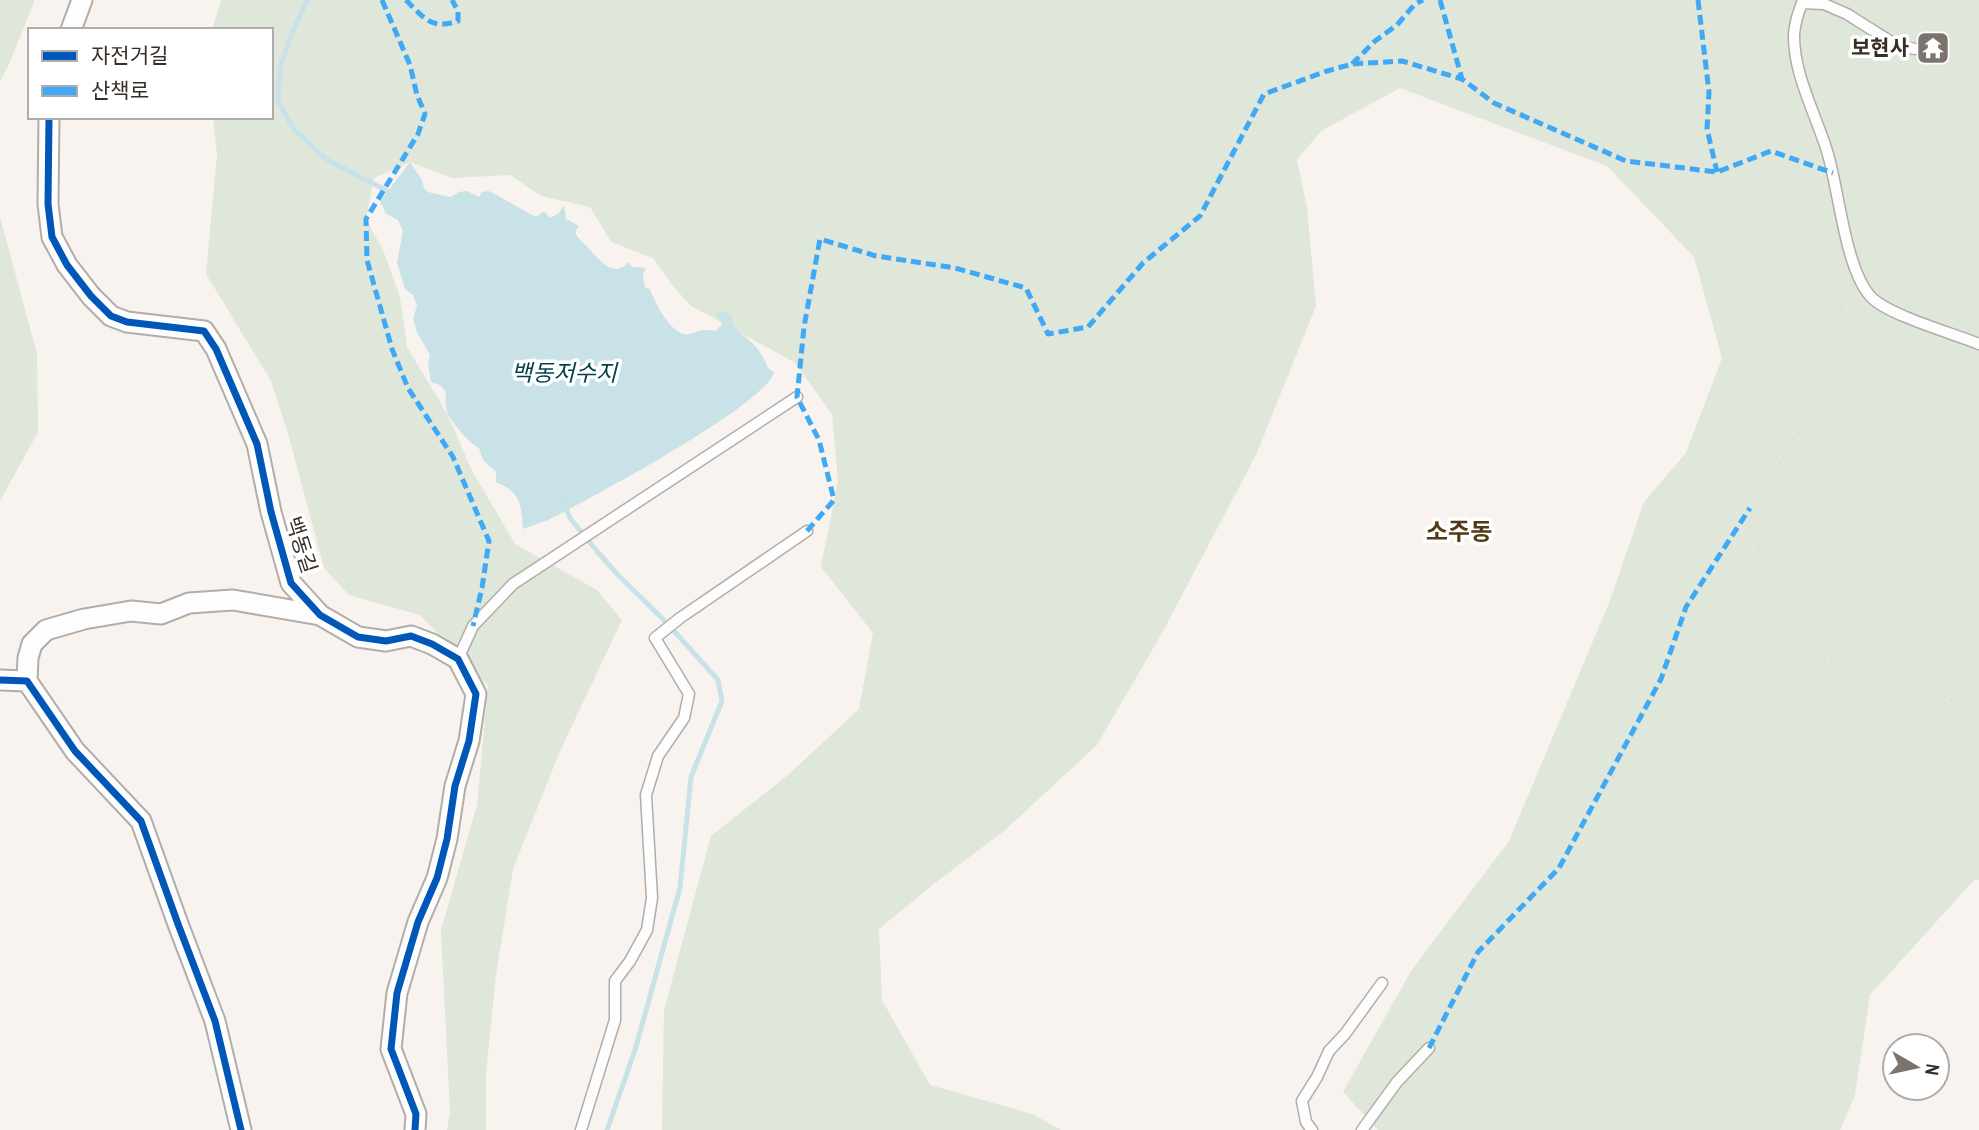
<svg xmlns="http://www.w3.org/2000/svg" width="1979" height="1130" viewBox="0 0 1979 1130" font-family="'Archivo Narrow','Noto Sans KR',sans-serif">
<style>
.green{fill:#dfe6da}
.water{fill:#c8e2e7}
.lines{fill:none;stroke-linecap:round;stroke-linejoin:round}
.stream{stroke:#c8e2e7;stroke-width:5}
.lane-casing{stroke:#b2ada8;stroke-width:13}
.street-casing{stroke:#b2ada8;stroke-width:23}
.path{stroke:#dfdddb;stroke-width:2.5;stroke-dasharray:2 5;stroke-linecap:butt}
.lane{stroke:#fefdfd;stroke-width:10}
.street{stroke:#fefdfd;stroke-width:19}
.quiet{stroke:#3fa9f5;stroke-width:5;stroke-dasharray:10 5;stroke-linecap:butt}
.cycleway-casing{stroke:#fff;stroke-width:11}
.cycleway{stroke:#0057b8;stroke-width:7}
.labels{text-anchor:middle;stroke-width:7;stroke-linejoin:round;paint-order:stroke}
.poi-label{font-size:21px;font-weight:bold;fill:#372f27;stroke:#fff;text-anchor:end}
.street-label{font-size:21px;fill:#372f27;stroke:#fff}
.water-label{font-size:23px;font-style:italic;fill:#033f4a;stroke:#fff}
.quarter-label{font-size:24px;font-weight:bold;fill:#523a17;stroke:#fff}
</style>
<rect width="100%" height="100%" fill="#f8f3ef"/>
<path class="green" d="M0,0H35L9,64L0,82Z
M221,0H1979V880L1975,879L1870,995L1855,1095L1840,1130H1378L1343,1092L1411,971L1509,841L1609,603L1644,502L1686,453L1722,358L1694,257L1607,166L1400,88L1321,131L1297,160L1307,208L1316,306L1256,455L1162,633L1097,745L1004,831L935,883L879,929L882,1000L930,1085L1032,1114L1061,1130H662L664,1010L711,836L788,775L859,709L873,633L821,567L838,481L832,414L794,362L691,306L673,286L653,258L611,242L590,207L541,196L510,175L452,178L410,162L374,178L366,219L383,250L400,297L407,347L448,415L471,469L515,544L597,590L622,620L560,751L513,869L496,975L486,1073V1130H447L450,1113L441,930L477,805L488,686L420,615L349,595L324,568L289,437L271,381L206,274L217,155L213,117H271V30H212Z
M0,217L37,354L38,432L0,501Z"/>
<path class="water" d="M410,162L422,180L424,188L428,192L450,197L459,192L467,191L479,197L482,192L489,191L536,217L544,211L550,218L559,213L564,205L566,219L579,226L575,232C578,240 585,243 590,250C601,262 614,278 629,262L632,267L646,268L643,274L645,288L650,289C654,301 672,337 688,334C700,332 699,328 715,331L721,326L722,321L714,314L723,312L731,314C733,332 740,331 751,342C759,349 764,358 768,368L774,372C769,403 583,503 548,520C540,523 531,526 523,529C521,505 521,492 496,482V472L483,460L479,448C470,444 453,424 448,414C445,407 445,399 446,392L440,385L431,382L428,364L430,355L417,332L413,318L417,306L413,295L405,289L397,263L403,231L398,220L386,214L380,201Z"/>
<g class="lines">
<path class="stream" d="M307,0L290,38L280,67L278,101L294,130L326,159L393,194
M564,503L570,518L596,550L617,574L666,622L718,680L722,701L691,777L680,888L635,1050L607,1130"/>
<defs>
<path id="lane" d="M1915,49L1896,45L1847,14L1824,4L1802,3C1798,13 1795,23 1794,34C1793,73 1816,115 1827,151C1839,189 1845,271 1872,298C1891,316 1952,333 1979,344
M458,659L473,626L513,584L797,397
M581,1130L615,1020V981L630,961L647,930L652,898L646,795L658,756L684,718L689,694L655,638L680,618L807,531
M1312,1130L1306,1122L1302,1101L1317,1077L1329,1051L1345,1034L1382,983
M1362,1130L1397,1082L1429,1048"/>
<path id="street" d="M71,30L82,0
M49,117L48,204L52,237L67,265L91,296L111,316L127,322L204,331L216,349L257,444L271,512L291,583L320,615L358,637L386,641L411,636L432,644L458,659L476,694L469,741L455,786L447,839L437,878L418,922L397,993L391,1049L416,1114L415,1130
M0,680L27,681L75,751L141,821L178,924L215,1021L241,1130
M27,681L28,658L32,644L46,630L84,619L131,611L161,614L189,603L233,600L320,615"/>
</defs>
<use href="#lane" class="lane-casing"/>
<use href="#street" class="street-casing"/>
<path class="path" d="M1845,277L1840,291L1844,336L1840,360L1819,393L1801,430L1750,508L1758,543L1759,578L1766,608L1768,645L1802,658L1853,664L1882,679L1945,697L1969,708L1979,718"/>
<use href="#lane" class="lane"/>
<use href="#street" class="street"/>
<path class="quiet" d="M382,0L410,65L417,95L425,114L418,134L366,219L367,260L392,349L408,388L453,457L489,541L482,588L473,626
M406,0C424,18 431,30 458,21V11L452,0
M1440,0L1462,79
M1698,0L1709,92L1707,129L1717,172
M1352,64L1375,41L1397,25L1415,4L1423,0
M807,531L834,500L819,440L797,397L804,327L820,239L876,256L955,268L1026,288L1048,334L1088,327L1143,263L1200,216L1264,94L1327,71L1352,64L1402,61L1462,79L1494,103L1626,161L1717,172L1771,151L1833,173
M1429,1048L1478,952L1559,868L1661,679L1686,607L1750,508"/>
<defs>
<path id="cycleway" d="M49,117L48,204L52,237L67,265L91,296L111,316L127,322L204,331L216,349L257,444L271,512L291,583L320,615L358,637L386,641L411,636L432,644L458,659L476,694L469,741L455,786L447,839L437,878L418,922L397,993L391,1049L416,1114L415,1130
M0,680L27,681L75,751L141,821L178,924L215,1021L241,1130"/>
</defs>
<use href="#cycleway" class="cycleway-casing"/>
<use href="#cycleway" class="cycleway"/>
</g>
<defs>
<symbol id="temple-square" viewBox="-11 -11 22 22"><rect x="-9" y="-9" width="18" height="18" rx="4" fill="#7b746d" stroke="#fff"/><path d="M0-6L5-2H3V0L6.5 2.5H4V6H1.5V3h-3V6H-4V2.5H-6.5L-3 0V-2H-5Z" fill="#fff"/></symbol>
</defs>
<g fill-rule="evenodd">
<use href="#temple-square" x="1914" y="29" width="38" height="38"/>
</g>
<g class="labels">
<g class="poi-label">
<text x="1909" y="55">보현사</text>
</g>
<g class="street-label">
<text transform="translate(301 545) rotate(72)" y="7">백동길</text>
</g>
<g class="water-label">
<text x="564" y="381">백동저수지</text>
</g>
<g class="quarter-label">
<text x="1459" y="540">소주동</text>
</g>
</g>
<rect x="28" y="28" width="245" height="91" fill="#ffffff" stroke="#afaca9" stroke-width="2"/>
<rect x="42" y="51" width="35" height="10" fill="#0057b8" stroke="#afaca9" stroke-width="2"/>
<text x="91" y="63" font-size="21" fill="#372f27">자전거길</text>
<rect x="42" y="86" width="35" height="10" fill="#3fa9f5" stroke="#afaca9" stroke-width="2"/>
<text x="91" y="98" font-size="21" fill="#372f27">산책로</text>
<g transform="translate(1916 1067) rotate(99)"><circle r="33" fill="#ffffff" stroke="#afaca9" stroke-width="2"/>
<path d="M0-5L12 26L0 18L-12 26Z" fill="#7b746d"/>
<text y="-10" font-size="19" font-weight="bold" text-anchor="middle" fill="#372f27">N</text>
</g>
</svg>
